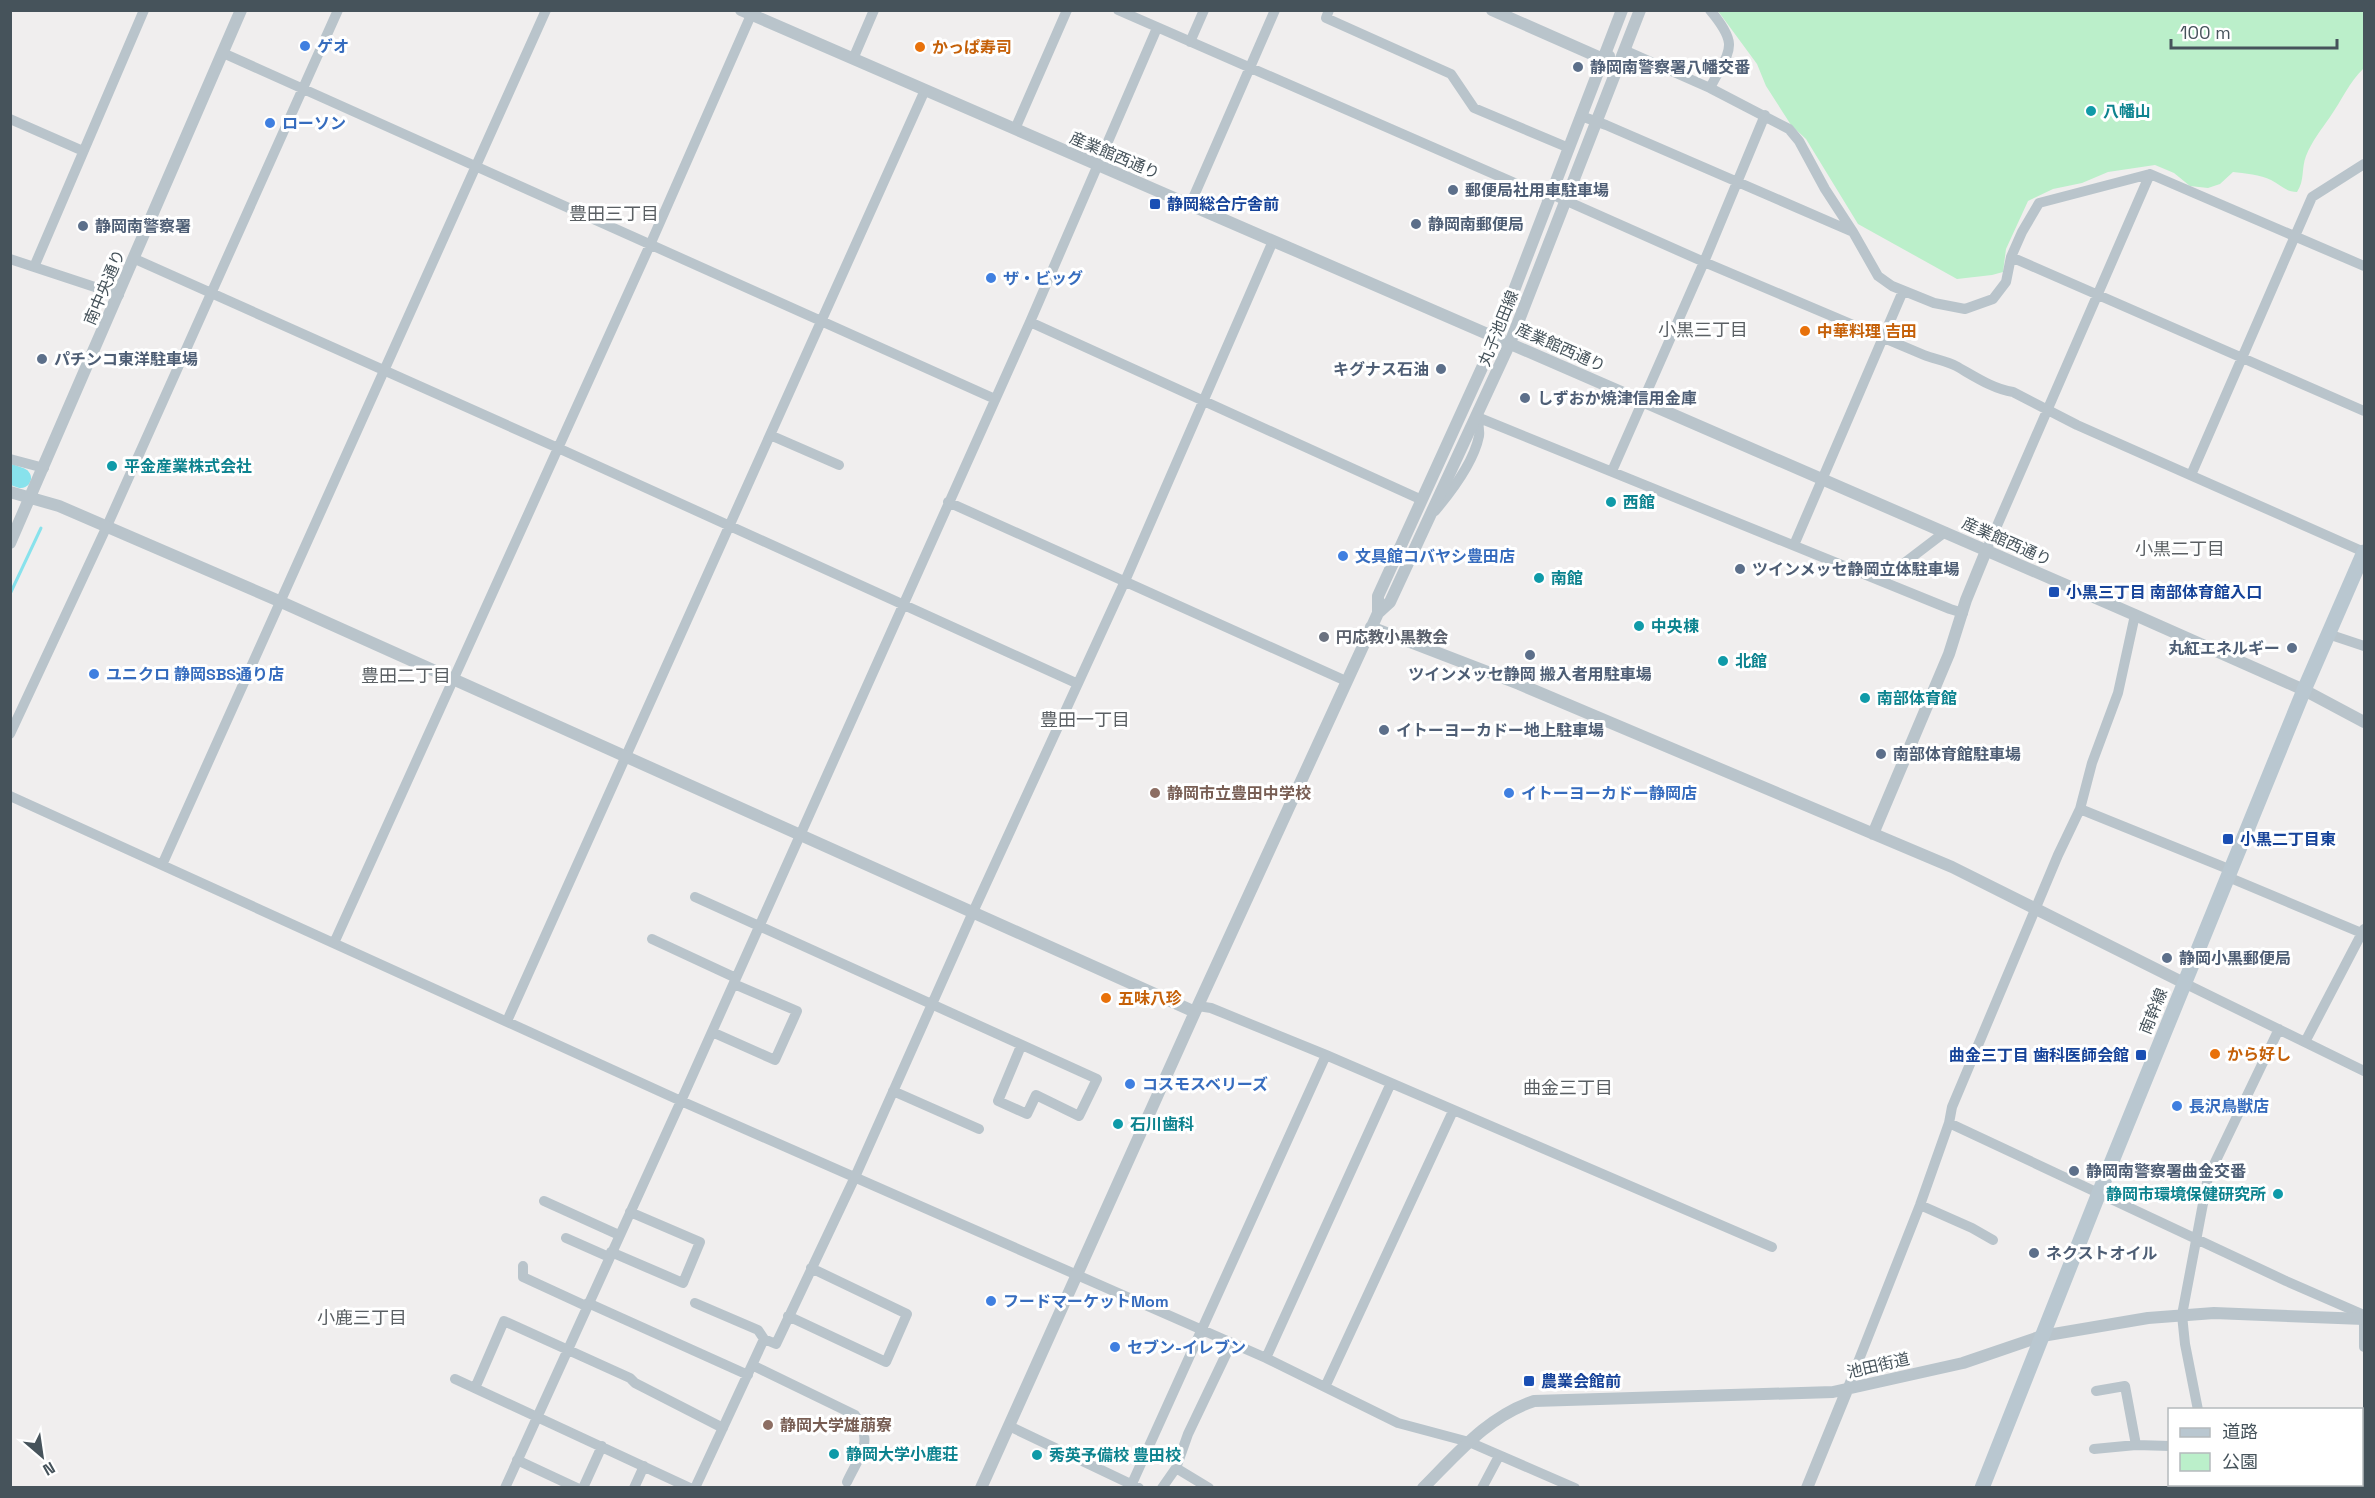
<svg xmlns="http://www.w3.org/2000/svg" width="2375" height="1498" viewBox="0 0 2375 1498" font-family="'Space Grotesk','Noto Sans JP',sans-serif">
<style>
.green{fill:#bbefca}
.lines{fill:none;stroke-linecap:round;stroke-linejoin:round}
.stream{stroke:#88e2ec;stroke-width:3}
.river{stroke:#88e2ec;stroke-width:20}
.minor{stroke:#b9c4cb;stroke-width:10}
.tertiary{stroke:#b9c4cb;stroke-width:12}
.secondary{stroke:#b9c7d0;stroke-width:15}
.shop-dot{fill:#3f7fe0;stroke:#fff;stroke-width:2}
.food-dot{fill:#e8710a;stroke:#fff;stroke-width:2}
.service-dot{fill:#5c6f8a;stroke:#fff;stroke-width:2}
.culture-dot{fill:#0f9aa8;stroke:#fff;stroke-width:2}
.transit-dot{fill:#1a4fb4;stroke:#fff;stroke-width:2}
.worship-dot{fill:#6b7280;stroke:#fff;stroke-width:2}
.education-dot{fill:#8d6e63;stroke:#fff;stroke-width:2}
.labels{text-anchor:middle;stroke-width:6;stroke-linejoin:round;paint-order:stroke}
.shop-label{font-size:16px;font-weight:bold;fill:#366cbe;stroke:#fff;text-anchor:start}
.food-label{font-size:16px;font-weight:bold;fill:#c56008;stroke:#fff;text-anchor:start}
.service-label{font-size:16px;font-weight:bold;fill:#4e5e75;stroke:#fff;text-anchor:start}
.culture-label{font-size:16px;font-weight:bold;fill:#0d838f;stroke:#fff;text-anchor:start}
.street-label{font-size:16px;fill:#46535b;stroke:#fff}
.transit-label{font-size:16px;font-weight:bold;fill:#164399;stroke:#fff;text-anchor:start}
.worship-label{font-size:16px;font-weight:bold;fill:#5b616d;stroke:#fff;text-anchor:start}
.education-label{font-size:16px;font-weight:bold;fill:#785e54;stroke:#fff;text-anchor:start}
.neighbourhood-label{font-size:18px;fill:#5a5f63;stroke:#fff}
</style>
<rect width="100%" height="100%" fill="#f0eeee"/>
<path class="green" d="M1718,11H2364V68C2349,82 2342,100 2330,117C2321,130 2312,141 2306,156C2301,169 2305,180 2297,192C2286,192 2281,185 2271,180C2261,175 2244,173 2233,172L2220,184L2208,188L2190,186L2174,173L2155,165L2108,172L2082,183L2053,189L2028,201L2006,249L2003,272L1992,275L1957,279L1858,224L1806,139L1791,125L1766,86L1757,64Z"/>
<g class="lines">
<path class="stream" d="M10,594L41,528"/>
<path class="river" d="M10,474L21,478"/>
<path class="minor" d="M1118,10L1549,198
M1329,10L1326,18L1451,74L1474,108L1569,148
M1710,10C1741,47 1729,50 1710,88
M1190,42L1204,10
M1624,50L1710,88L1789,129L1799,141L1825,189L1853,232
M223,53L995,399
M853,59L874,10
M1581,116L1606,125L1853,232L1878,276L1892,286L1934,303L1965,309L1993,299L2006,282L2011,257L2364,411
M10,119L83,151
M1015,129L1067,10
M1551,194L1704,262L1924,355C1934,359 1947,361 1956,366C1974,376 1993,389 2013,392L2077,425L2364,552
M1190,205L1275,10
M2011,257L2022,232L2039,203L2150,174
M10,259L119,295
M135,259L558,448L1076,683
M34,267L144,10
M1030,322L1422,500
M770,435L839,465
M10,459L44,468
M1612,471L1704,262L1765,115
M2191,475L2312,197L2364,164
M948,502L1346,681
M1435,511C1451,492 1474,461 1479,436C1480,430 1478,423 1477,417L1950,609L1963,613
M1794,545L1903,291
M1986,551L2150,174L2364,266
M1882,580L1945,532
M2328,634L2364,646
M10,734L107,526L338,10
M10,796L681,1101L1266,1358L1398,1423L1469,1442L1575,1488
M2080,809L2231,870
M162,865L546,10
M2228,877L2364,934
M695,897L1097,1079L1079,1116L1036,1095L1027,1114L998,1101L1021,1046
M652,939L736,978
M334,943L650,245L751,15
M2184,983L2364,1071
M1198,1006L1211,1008L1326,1055L1772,1247
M507,1021L925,90
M712,1032L775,1060L797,1011L734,984
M2305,1042L2364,929
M893,1091L979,1129
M1949,1123L2286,1281L2364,1315
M544,1201L619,1235
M1920,1205L1972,1228L1993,1240
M566,1238L609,1257
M611,1252L683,1283L700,1242L630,1212
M523,1266V1277L586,1306
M588,1303L748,1375
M695,1303L758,1330L764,1339
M788,1316L886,1362L907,1314L811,1268
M2364,1316V1347
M1266,1358L1391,1083
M752,1365L855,1415C875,1441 859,1456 847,1482
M455,1379L690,1488
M1325,1387L1453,1111
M475,1388L504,1321L630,1378L635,1383L723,1428
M1847,1390L1920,1205L1949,1123L1952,1107L2058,855L2080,809L2092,763L2118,693L2135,615
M2096,1391L2125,1386L2136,1445
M2198,1410L2185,1344L2182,1315L2208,1177L2279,1029
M1009,1426L1139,1488
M2094,1449L2136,1445L2170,1446
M517,1460L577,1488
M1176,1468L1209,1488
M2207,1484L2208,1488
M505,1488L681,1101L1030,322L1157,28
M583,1488L602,1446
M634,1488L644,1466
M695,1488L764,1339L776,1344L855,1177L973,912L1125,581L1273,241
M1130,1488L1326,1055
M1162,1488L1176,1468L1188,1434L1231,1344
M1482,1488L1499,1456"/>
<path class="tertiary" d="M741,10L2135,615L2304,690L2364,722
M1492,10L1603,59L1609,56
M10,492L59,506L279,601L1195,1012
M10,543L241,10
M1378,613L1390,602L1510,343L1640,10
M1371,627L1519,684L1952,867L2184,983
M1873,834L1949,654L1966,600L1986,551
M981,1488L1195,1012L1364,644L1378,613V596L1496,337L1622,10
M1423,1488C1457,1454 1488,1416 1534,1401L1833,1392L1963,1363L2042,1336L2148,1318L2214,1313L2364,1319
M1807,1488L1847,1390"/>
<path class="secondary" d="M1982,1488L2099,1193L2304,690L2364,552"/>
</g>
<g class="shop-dot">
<circle cx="305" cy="46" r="6"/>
<circle cx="270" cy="123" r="6"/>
<circle cx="991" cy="278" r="6"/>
<circle cx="1343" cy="556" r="6"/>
<circle cx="94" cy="674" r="6"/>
<circle cx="1509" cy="793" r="6"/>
<circle cx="1130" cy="1084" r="6"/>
<circle cx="2177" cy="1106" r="6"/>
<circle cx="991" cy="1301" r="6"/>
<circle cx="1115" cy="1347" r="6"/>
</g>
<g class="food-dot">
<circle cx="920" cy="47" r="6"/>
<circle cx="1805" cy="331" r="6"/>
<circle cx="1106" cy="998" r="6"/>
<circle cx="2215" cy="1054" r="6"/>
</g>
<g class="service-dot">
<circle cx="1578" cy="67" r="6"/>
<circle cx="1453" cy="190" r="6"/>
<circle cx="1416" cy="224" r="6"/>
<circle cx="83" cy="226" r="6"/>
<circle cx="42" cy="359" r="6"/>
<circle cx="1441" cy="369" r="6"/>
<circle cx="1525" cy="398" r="6"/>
<circle cx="1740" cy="569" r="6"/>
<circle cx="2292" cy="648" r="6"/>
<circle cx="1530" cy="655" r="6"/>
<circle cx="1384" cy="730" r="6"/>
<circle cx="1881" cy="754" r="6"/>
<circle cx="2167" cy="958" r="6"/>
<circle cx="2074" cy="1171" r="6"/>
<circle cx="2034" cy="1253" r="6"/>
</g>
<g class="culture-dot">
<circle cx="2091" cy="111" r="6"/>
<circle cx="112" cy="466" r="6"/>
<circle cx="1611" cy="502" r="6"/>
<circle cx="1539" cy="578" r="6"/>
<circle cx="1639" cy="626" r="6"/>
<circle cx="1723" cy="661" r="6"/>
<circle cx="1865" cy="698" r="6"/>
<circle cx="1118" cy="1124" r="6"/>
<circle cx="2278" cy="1194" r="6"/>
<circle cx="834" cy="1454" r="6"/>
<circle cx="1037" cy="1455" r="6"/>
</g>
<g class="transit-dot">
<rect x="1149" y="198" width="12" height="12" rx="3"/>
<rect x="2048" y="586" width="12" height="12" rx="3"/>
<rect x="2222" y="833" width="12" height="12" rx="3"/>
<rect x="2135" y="1049" width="12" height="12" rx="3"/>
<rect x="1523" y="1375" width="12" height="12" rx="3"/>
</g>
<circle class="worship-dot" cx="1324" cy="637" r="6"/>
<g class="education-dot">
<circle cx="1155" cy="793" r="6"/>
<circle cx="768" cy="1425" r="6"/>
</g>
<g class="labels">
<g class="shop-label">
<text x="317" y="52">ゲオ</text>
<text x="282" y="129">ローソン</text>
<text x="1003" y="284">ザ・ビッグ</text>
<text x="1355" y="562">文具館コバヤシ豊田店</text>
<text x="106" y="680">ユニクロ 静岡SBS通り店</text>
<text x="1521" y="799">イトーヨーカドー静岡店</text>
<text x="1142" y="1090">コスモスベリーズ</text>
<text x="2189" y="1112">長沢鳥獣店</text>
<text x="1003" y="1307">フードマーケットMom</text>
<text x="1127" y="1353">セブン-イレブン</text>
</g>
<g class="food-label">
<text x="932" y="53">かっぱ寿司</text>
<text x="1817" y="337">中華料理 吉田</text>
<text x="1118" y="1004">五味八珍</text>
<text x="2227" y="1060">から好し</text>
</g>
<g class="service-label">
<text x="1590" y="73">静岡南警察署八幡交番</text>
<text x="1465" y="196">郵便局社用車駐車場</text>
<text x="1428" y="230">静岡南郵便局</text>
<text x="95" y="232">静岡南警察署</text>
<text x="54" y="365">パチンコ東洋駐車場</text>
<text x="1429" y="375" text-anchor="end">キグナス石油</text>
<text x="1537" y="404">しずおか焼津信用金庫</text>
<text x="1752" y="575">ツインメッセ静岡立体駐車場</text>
<text x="2280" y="654" text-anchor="end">丸紅エネルギー</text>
<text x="1530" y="680" text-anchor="middle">ツインメッセ静岡 搬入者用駐車場</text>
<text x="1396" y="736">イトーヨーカドー地上駐車場</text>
<text x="1893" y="760">南部体育館駐車場</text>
<text x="2179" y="964">静岡小黒郵便局</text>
<text x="2086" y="1177">静岡南警察署曲金交番</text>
<text x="2046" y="1259">ネクストオイル</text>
</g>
<g class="culture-label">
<text x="2103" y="117">八幡山</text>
<text x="124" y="472">平金産業株式会社</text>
<text x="1623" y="508">西館</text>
<text x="1551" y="584">南館</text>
<text x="1651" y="632">中央棟</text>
<text x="1735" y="667">北館</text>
<text x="1877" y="704">南部体育館</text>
<text x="1130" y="1130">石川歯科</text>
<text x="2266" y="1200" text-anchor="end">静岡市環境保健研究所</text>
<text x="846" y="1460">静岡大学小鹿荘</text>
<text x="1049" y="1461">秀英予備校 豊田校</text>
</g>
<g class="street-label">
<text transform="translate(1115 155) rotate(23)" y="6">産業館西通り</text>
<text transform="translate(104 287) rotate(-67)" y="6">南中央通り</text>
<text transform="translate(1498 328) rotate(-68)" y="6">丸子池田線</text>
<text transform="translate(1561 347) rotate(24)" y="6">産業館西通り</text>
<text transform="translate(2007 541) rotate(24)" y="6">産業館西通り</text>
<text transform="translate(2153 1011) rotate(-68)" y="6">南幹線</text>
<text transform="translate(1878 1365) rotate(-13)" y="6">池田街道</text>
</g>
<g class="transit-label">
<text x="1167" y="210">静岡総合庁舎前</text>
<text x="2066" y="598">小黒三丁目 南部体育館入口</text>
<text x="2240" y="845">小黒二丁目東</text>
<text x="2129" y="1061" text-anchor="end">曲金三丁目 歯科医師会館</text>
<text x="1541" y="1387">農業会館前</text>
</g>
<g class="worship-label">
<text x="1336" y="643">円応教小黒教会</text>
</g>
<g class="education-label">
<text x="1167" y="799">静岡市立豊田中学校</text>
<text x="780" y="1431">静岡大学雄萠寮</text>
</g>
<g class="neighbourhood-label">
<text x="614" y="220">豊田三丁目</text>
<text x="1703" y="336">小黒三丁目</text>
<text x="2180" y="555">小黒二丁目</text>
<text x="406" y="682">豊田二丁目</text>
<text x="1085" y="726">豊田一丁目</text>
<text x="1568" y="1094">曲金三丁目</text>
<text x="362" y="1324">小鹿三丁目</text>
</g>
</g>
<rect width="2375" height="1498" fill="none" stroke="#46535b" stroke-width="24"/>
<rect x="2168" y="1408" width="195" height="78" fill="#ffffff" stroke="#b5babd" stroke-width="1.5"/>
<rect x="2180" y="1428" width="30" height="9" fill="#b9c7d0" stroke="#b5babd" stroke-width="1.5"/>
<text x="2222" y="1438" font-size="18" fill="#46535b">道路</text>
<rect x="2180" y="1453" width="30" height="18" fill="#bbefca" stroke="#b5babd" stroke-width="1.5"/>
<text x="2222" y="1468" font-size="18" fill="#46535b">公園</text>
<g transform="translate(42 1456) rotate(151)" stroke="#ffffff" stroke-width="4.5" paint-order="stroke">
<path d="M0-4.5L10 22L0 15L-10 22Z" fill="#46535b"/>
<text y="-9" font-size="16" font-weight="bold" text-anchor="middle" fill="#46535b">N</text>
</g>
<path d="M2171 39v9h166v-9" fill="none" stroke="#46535b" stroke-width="3"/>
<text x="2180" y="39" font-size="18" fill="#46535b" stroke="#ffffff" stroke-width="4.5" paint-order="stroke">100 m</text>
</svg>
